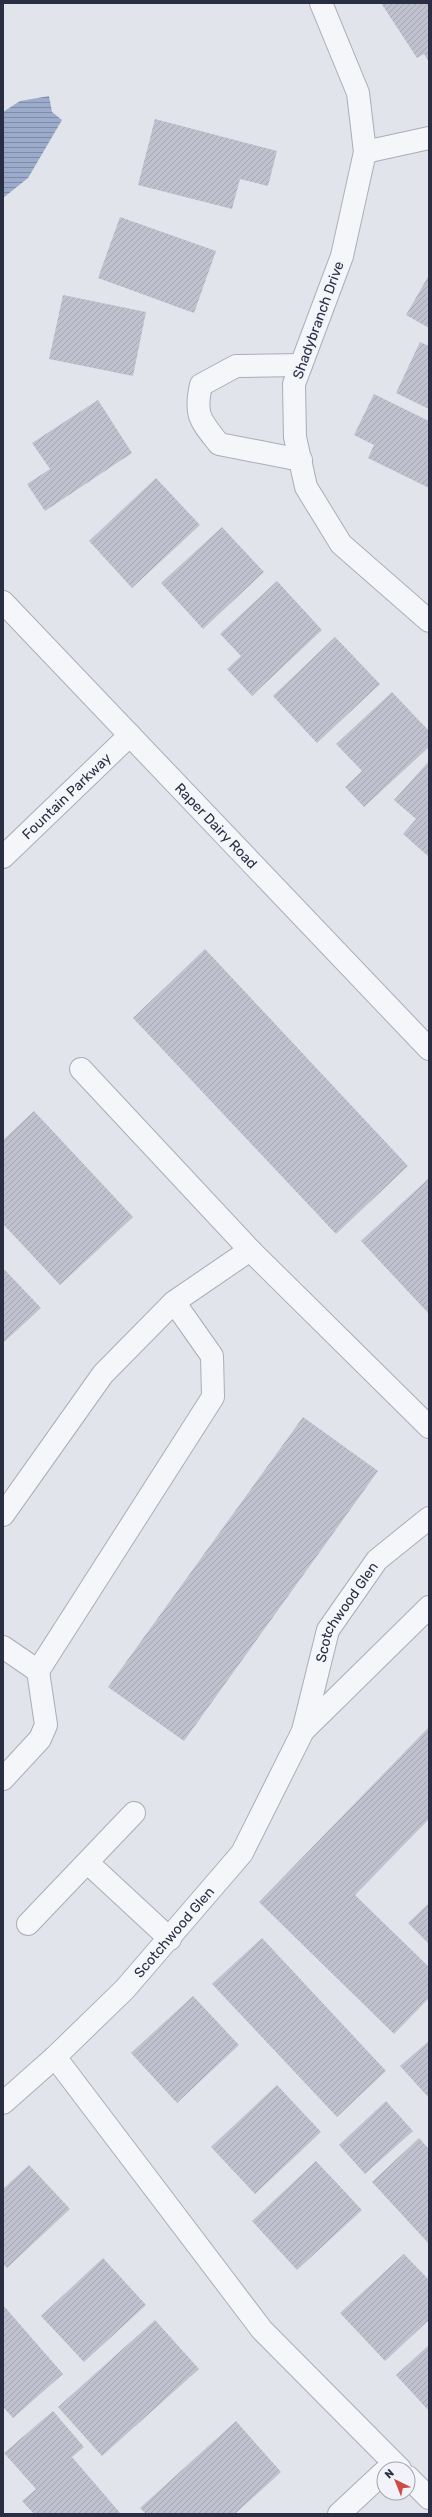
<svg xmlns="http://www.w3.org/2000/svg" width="432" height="2517" viewBox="0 0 432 2517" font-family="Rubik,sans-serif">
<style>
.water{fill:url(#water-rules)}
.building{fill:url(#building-hatch)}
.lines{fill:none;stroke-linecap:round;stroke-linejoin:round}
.minor-casing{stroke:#aaadb9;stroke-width:24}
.minor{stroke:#f5f6f9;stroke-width:22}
.labels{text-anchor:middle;stroke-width:3;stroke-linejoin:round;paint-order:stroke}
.street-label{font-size:14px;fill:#292e43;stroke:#f2f3f8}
</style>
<defs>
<pattern id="water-rules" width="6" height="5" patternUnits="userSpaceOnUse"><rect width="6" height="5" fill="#9cabcb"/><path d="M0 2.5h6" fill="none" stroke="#7f8ca6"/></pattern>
<pattern id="building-hatch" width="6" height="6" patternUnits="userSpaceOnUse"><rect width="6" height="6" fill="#bfc2ce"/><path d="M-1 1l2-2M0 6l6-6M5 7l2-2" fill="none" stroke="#a4a7b2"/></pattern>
</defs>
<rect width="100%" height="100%" fill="#e2e4eb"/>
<path class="water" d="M49,96L52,112L62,120L28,178L3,198V112L20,101Z"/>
<path class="building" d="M381,3H429V62L424,54L417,58Z
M155,119L277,151L268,186L240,179L232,209L138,185Z
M120,217L216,251L194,313L98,278Z
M429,275V328L406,315Z
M63,295L146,312L133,376L49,359Z
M420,342L429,346V409L396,393Z
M374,394L429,421V488L368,458L374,445L354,435Z
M98,400L132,453L45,511L27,484L50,469L32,443Z
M156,478L200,525L132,588L89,541Z
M222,527L264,572L203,629L161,583Z
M277,581L322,630L252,696L227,669L241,656L220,634Z
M335,637L380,684L317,743L273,696Z
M392,692L429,731V747L364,807L345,787L362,771L336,744Z
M429,761V857L403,834L416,819L394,800Z
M205,949L408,1166L336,1234L133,1018Z
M34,1111L133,1217L60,1285L3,1224V1140Z
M429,1178V1314L361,1241Z
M3,1268L41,1308L3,1343Z
M303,1417L378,1471L184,1741L108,1687Z
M429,1727V1819L355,1895L429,1967V1998L394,2034L259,1902Z
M429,1903V1944L408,1923Z
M262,1938L386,2071L337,2117L212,1984Z
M193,1996L239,2045L177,2103L131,2053Z
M429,2041V2098L400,2066Z
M277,2085L321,2132L255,2194L211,2147Z
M386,2101L413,2131L365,2174L339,2145Z
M419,2138L429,2149V2244L372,2182Z
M316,2161L362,2210L297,2270L252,2221Z
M29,2165L70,2209L7,2268L3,2264V2189Z
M404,2254L429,2280V2320L385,2361L340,2313Z
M103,2258L146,2305L84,2362L41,2316Z
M3,2305L63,2374L13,2418L3,2407Z
M155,2320L199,2369L102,2456L58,2407Z
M429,2345V2411L396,2375Z
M53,2411L84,2447L72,2457L121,2514H34L22,2501L36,2489L4,2453Z
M236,2421L281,2472L235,2514H146L140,2508Z"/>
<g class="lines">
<defs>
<g id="minor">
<path d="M321,3L358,93L365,152L342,256L294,384L295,437L306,487L341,544L429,621"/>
<path d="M365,152L429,138"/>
<path d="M301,460L219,444C201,421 194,416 201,385L236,366L301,365"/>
<path id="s1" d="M3,602L429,1049"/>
<path id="s2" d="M3,857L130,735"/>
<path d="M81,1069L250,1250"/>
<path d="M3,1515L103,1374L174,1302L250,1250L429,1427"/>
<path d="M3,1647L38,1671L213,1397L212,1356L174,1302"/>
<path d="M303,1731L429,1607"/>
<path d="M3,1779L40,1739L46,1725L38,1671"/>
<path d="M88,1863L170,1939"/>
<path d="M28,1924L134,1813"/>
<path d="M55,2057L262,2330L400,2469"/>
<path id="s3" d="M3,2103L55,2057L125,1989L242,1853L303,1731L328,1630L377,1560L429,1518"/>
<path d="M408,2477L429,2498"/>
<path d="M339,2514L384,2472"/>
</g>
</defs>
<use href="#minor" class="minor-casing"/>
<use href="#minor" class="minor"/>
</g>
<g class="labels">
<g class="street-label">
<text transform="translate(318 320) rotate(-70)" y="5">Shadybranch Drive</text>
<text dy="5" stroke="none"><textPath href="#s2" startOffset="88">Fountain Parkway</textPath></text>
<text dy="5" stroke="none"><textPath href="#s1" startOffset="309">Raper Dairy Road</textPath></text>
<text dy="5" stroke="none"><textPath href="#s3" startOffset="611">Scotchwood Glen</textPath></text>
<text dy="5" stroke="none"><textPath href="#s3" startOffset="242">Scotchwood Glen</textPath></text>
</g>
</g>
<rect width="432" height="2517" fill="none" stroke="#292e43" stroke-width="8"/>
<g transform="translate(396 2481) rotate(317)"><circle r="19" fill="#f2f3f8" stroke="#a2a4b0"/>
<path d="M0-3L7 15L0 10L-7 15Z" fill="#d14945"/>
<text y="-6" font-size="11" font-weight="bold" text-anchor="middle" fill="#292e43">N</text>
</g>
</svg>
